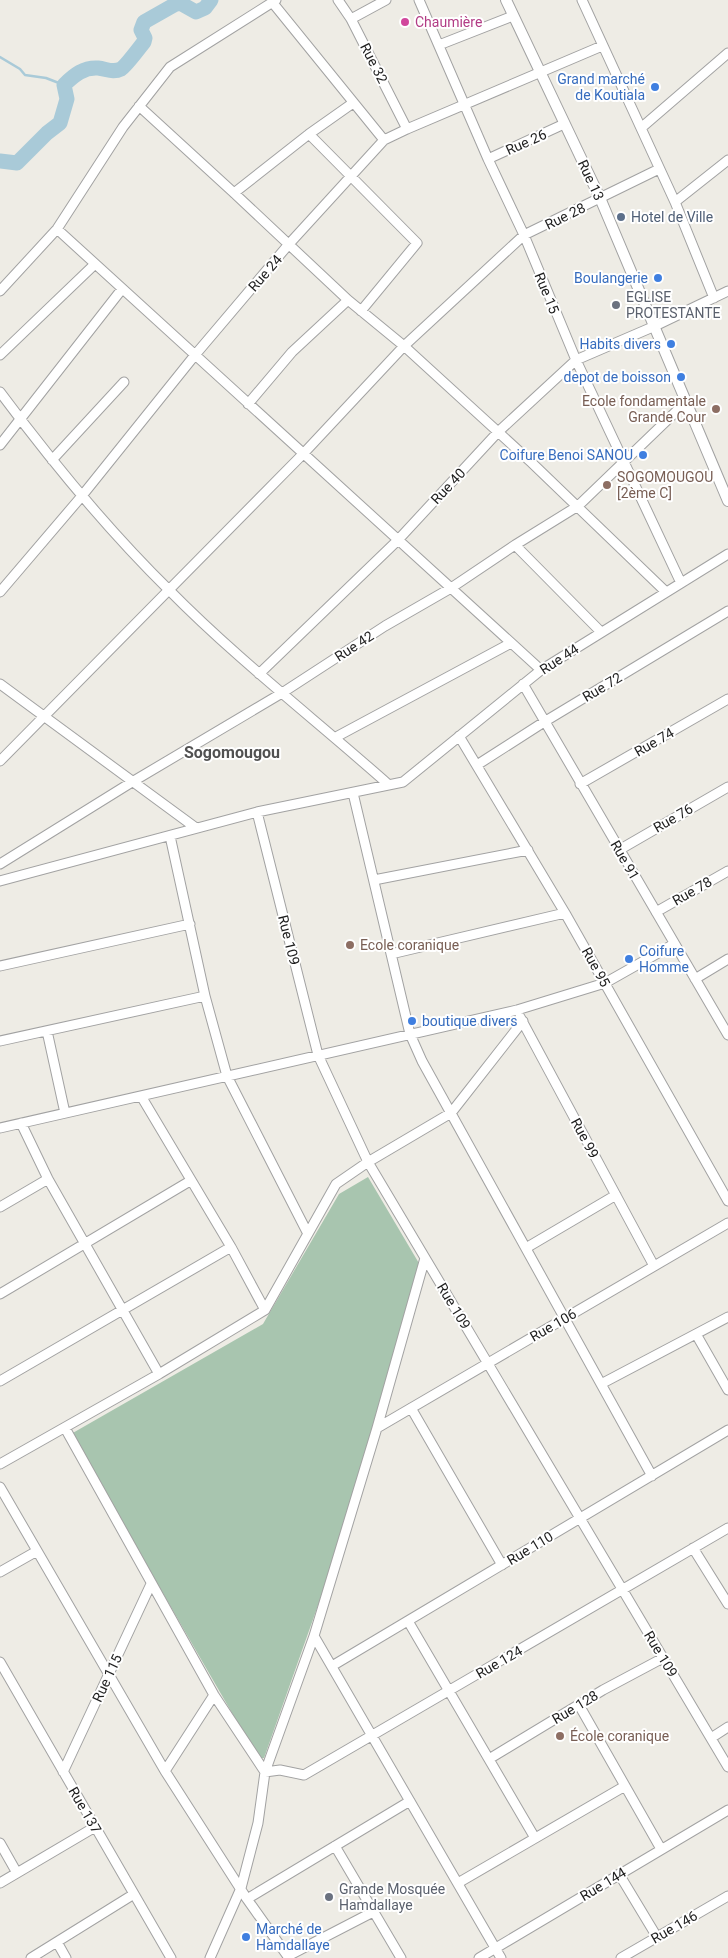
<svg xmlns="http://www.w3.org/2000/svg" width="728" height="1958" viewBox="0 0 728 1958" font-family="Roboto,sans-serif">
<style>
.cemetery{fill:#a8c5af}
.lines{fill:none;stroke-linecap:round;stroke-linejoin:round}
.stream{stroke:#a9cad8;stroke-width:2.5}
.river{stroke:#a9cad8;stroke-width:15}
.minor-casing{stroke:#a2a2a2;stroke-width:11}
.tertiary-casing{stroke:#a2a2a2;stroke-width:12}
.minor{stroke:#fff;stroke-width:9}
.tertiary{stroke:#fff;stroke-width:10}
.hotel-dot{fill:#d1479c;stroke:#fff;stroke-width:2}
.shop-dot{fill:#3f7fe0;stroke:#fff;stroke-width:2}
.service-dot{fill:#5c6f8a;stroke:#fff;stroke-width:2}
.worship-dot{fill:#6b7280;stroke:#fff;stroke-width:2}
.education-dot{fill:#8d6e63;stroke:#fff;stroke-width:2}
.labels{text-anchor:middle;stroke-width:4;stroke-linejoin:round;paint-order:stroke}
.hotel-label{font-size:14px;fill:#b23c85;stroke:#fff;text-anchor:start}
.street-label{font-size:14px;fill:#1e1e1e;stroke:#fff}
.shop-label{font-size:14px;fill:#366cbe;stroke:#fff;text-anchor:end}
.service-label{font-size:14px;fill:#4e5e75;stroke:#fff;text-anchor:start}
.worship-label{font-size:14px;fill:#5b616d;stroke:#fff;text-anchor:start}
.education-label{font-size:14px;fill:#785e54;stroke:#fff;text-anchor:start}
.quarter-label{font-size:16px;font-weight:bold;fill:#515151;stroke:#fff}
</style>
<rect width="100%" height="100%" fill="#eeece5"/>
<path class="cemetery" d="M368,1177L420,1265L340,1543L264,1758H258L71,1434L263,1324L339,1194Z"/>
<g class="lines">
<path class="stream" d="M0,57L20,69L25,75L46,78L64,85"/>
<path class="river" d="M0,161L17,163L47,133L60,123L67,99L64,85C74,75 84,67 98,68C107,69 113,73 121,69C126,66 140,47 144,42L145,38L141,30L144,22L174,5L180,3L196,12L205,8L211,0"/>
<defs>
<path id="minor" d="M338,0L351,19L407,129
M419,0L488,159L524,235L576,360L681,583
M582,0L675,202L714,298
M272,2L384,140
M351,19L386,0
M439,45L513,16
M139,106L234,193L348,300L404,346L532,463L666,592
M641,128L728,53
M309,134L417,243L361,311
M488,159L564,124
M234,193L309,134L353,103
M675,202L728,160
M57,229L541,670
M0,291L57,229L123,127L170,67L276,0
M0,355L95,264
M0,392C52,462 107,529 169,590C238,660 316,720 389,785
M248,404L292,352L348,300
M0,445L122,289
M52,460L124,382
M515,545L601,632
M0,592L81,497L195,355L289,244L384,140L407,129L602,46
M259,674L398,540L498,432L576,360L655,326L728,291
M0,684L196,828
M523,684L728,1035
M459,736L565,913L728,1201
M336,737L511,643
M0,761L303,454L404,346L524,235L659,169
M477,765L544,722L728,611
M580,784L728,699
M353,793L410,1034L422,1061L652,1476
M257,812L318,1055L368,1162L728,1767
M170,836L205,996L227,1076L307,1232
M619,850L728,787
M0,864L132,782L282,693L385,626L451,588L515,545L578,506L687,401
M374,880L528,850
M0,881L257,812L403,782L541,670L728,554
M656,912L728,871
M391,954L565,913
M0,966L190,924
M695,979L728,959
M520,1017L654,1266
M47,1031L65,1113
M0,1041L205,996
M141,1096L231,1247L265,1310
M21,1123L48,1179L159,1374
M0,1128L517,1010L605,983L674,944
M0,1207L48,1179
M526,1248L616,1195
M0,1294L190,1181
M696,1334L728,1390
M0,1381L231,1247
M601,1384L728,1317
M411,1408L502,1565
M65,1428L214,1695L265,1772L280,1770L304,1775L728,1528
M377,1428L728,1223
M0,1464L159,1374L265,1310L336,1184L368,1162L451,1113L523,1021
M0,1487L165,1771L247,1899L289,1958
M693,1548L728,1604
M0,1572L37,1551
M408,1621L535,1838
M314,1636L501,1958
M0,1662L171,1958
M332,1666L728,1430
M579,1705L661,1849
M711,1738L728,1727
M489,1759L603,1690L663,1658
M165,1771L214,1695
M63,1772L151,1584
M0,1843L17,1873
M335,1846L401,1958
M619,1874L657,1937
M0,1883L95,1827
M458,1883L625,1786
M247,1899L410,1801
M57,1942L66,1958
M288,1956L373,1912
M31,1958L134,1894
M210,1958L241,1888L258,1823L265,1772L314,1636L377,1428L425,1258
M479,1958L728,1810
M621,1958L728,1896"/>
<path id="tertiary" d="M506,0L600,198L728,501"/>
</defs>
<use href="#minor" class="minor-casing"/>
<use href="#tertiary" class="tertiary-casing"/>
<use href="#minor" class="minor"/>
<use href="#tertiary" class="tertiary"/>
</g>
<circle class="hotel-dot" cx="405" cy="22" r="5"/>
<g class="shop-dot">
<circle cx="655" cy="87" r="5"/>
<circle cx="658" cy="278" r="5"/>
<circle cx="671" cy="344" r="5"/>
<circle cx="681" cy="377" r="5"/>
<circle cx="643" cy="455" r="5"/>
<circle cx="629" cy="959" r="5"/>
<circle cx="412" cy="1021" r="5"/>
<circle cx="246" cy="1937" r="5"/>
</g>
<circle class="service-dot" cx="621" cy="217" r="5"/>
<g class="worship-dot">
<circle cx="616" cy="305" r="5"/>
<circle cx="329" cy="1897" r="5"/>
</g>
<g class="education-dot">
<circle cx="716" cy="409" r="5"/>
<circle cx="607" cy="485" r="5"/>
<circle cx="350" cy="945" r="5"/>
<circle cx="560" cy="1736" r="5"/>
</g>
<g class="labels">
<g class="hotel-label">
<text x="415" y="27">Chaumière</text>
</g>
<g class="street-label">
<text transform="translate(374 63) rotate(63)" y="5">Rue 32</text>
<text transform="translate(526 142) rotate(-24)" y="5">Rue 26</text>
<text transform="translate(591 180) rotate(65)" y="5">Rue 13</text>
<text transform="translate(565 216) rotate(-26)" y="5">Rue 28</text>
<text transform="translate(265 273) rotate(-49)" y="5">Rue 24</text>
<text transform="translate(547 293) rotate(68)" y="5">Rue 15</text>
<text transform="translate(448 486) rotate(-47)" y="5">Rue 40</text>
<text transform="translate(354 646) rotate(-33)" y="5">Rue 42</text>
<text transform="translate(559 659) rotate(-33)" y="5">Rue 44</text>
<text transform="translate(602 687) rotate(-31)" y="5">Rue 72</text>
<text transform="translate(654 742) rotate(-30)" y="5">Rue 74</text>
<text transform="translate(673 818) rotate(-30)" y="5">Rue 76</text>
<text transform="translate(625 860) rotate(60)" y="5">Rue 91</text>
<text transform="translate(692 891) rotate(-30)" y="5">Rue 78</text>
<text transform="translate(289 940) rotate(76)" y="5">Rue 109</text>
<text transform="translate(596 967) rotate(61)" y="5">Rue 95</text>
<text transform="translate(585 1138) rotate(62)" y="5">Rue 99</text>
<text transform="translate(454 1306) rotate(59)" y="5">Rue 109</text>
<text transform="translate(553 1325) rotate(-30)" y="5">Rue 106</text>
<text transform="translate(530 1548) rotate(-31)" y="5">Rue 110</text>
<text transform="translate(661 1654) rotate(59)" y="5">Rue 109</text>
<text transform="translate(499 1662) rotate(-30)" y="5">Rue 124</text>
<text transform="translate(107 1678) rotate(-65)" y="5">Rue 115</text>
<text transform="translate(575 1707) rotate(-31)" y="5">Rue 128</text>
<text transform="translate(85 1810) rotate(60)" y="5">Rue 137</text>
<text transform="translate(603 1884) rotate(-31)" y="5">Rue 144</text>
<text transform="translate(674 1927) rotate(-30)" y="5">Rue 146</text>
</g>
<g class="shop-label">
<text x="645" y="84">Grand marché<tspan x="645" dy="16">de Koutiala</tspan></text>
<text x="648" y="283">Boulangerie</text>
<text x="661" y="349">Habits divers</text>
<text x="671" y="382">depot de boisson</text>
<text x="633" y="460">Coifure Benoi SANOU</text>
<text x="639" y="956" text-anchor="start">Coifure<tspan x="639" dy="16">Homme</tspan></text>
<text x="422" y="1026" text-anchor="start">boutique divers</text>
<text x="256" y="1934" text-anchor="start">Marché de<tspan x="256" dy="16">Hamdallaye</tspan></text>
</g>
<g class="service-label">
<text x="631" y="222">Hotel de Ville</text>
</g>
<g class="worship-label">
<text x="626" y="302">EGLISE<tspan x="626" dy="16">PROTESTANTE</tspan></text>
<text x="339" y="1894">Grande Mosquée<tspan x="339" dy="16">Hamdallaye</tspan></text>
</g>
<g class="education-label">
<text x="706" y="406" text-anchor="end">Ecole fondamentale<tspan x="706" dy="16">Grande Cour</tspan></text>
<text x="617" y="482">SOGOMOUGOU<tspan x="617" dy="16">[2ème C]</tspan></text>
<text x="360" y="950">Ecole coranique</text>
<text x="570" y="1741">École coranique</text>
</g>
<g class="quarter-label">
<text x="232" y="758">Sogomougou</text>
</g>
</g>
</svg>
